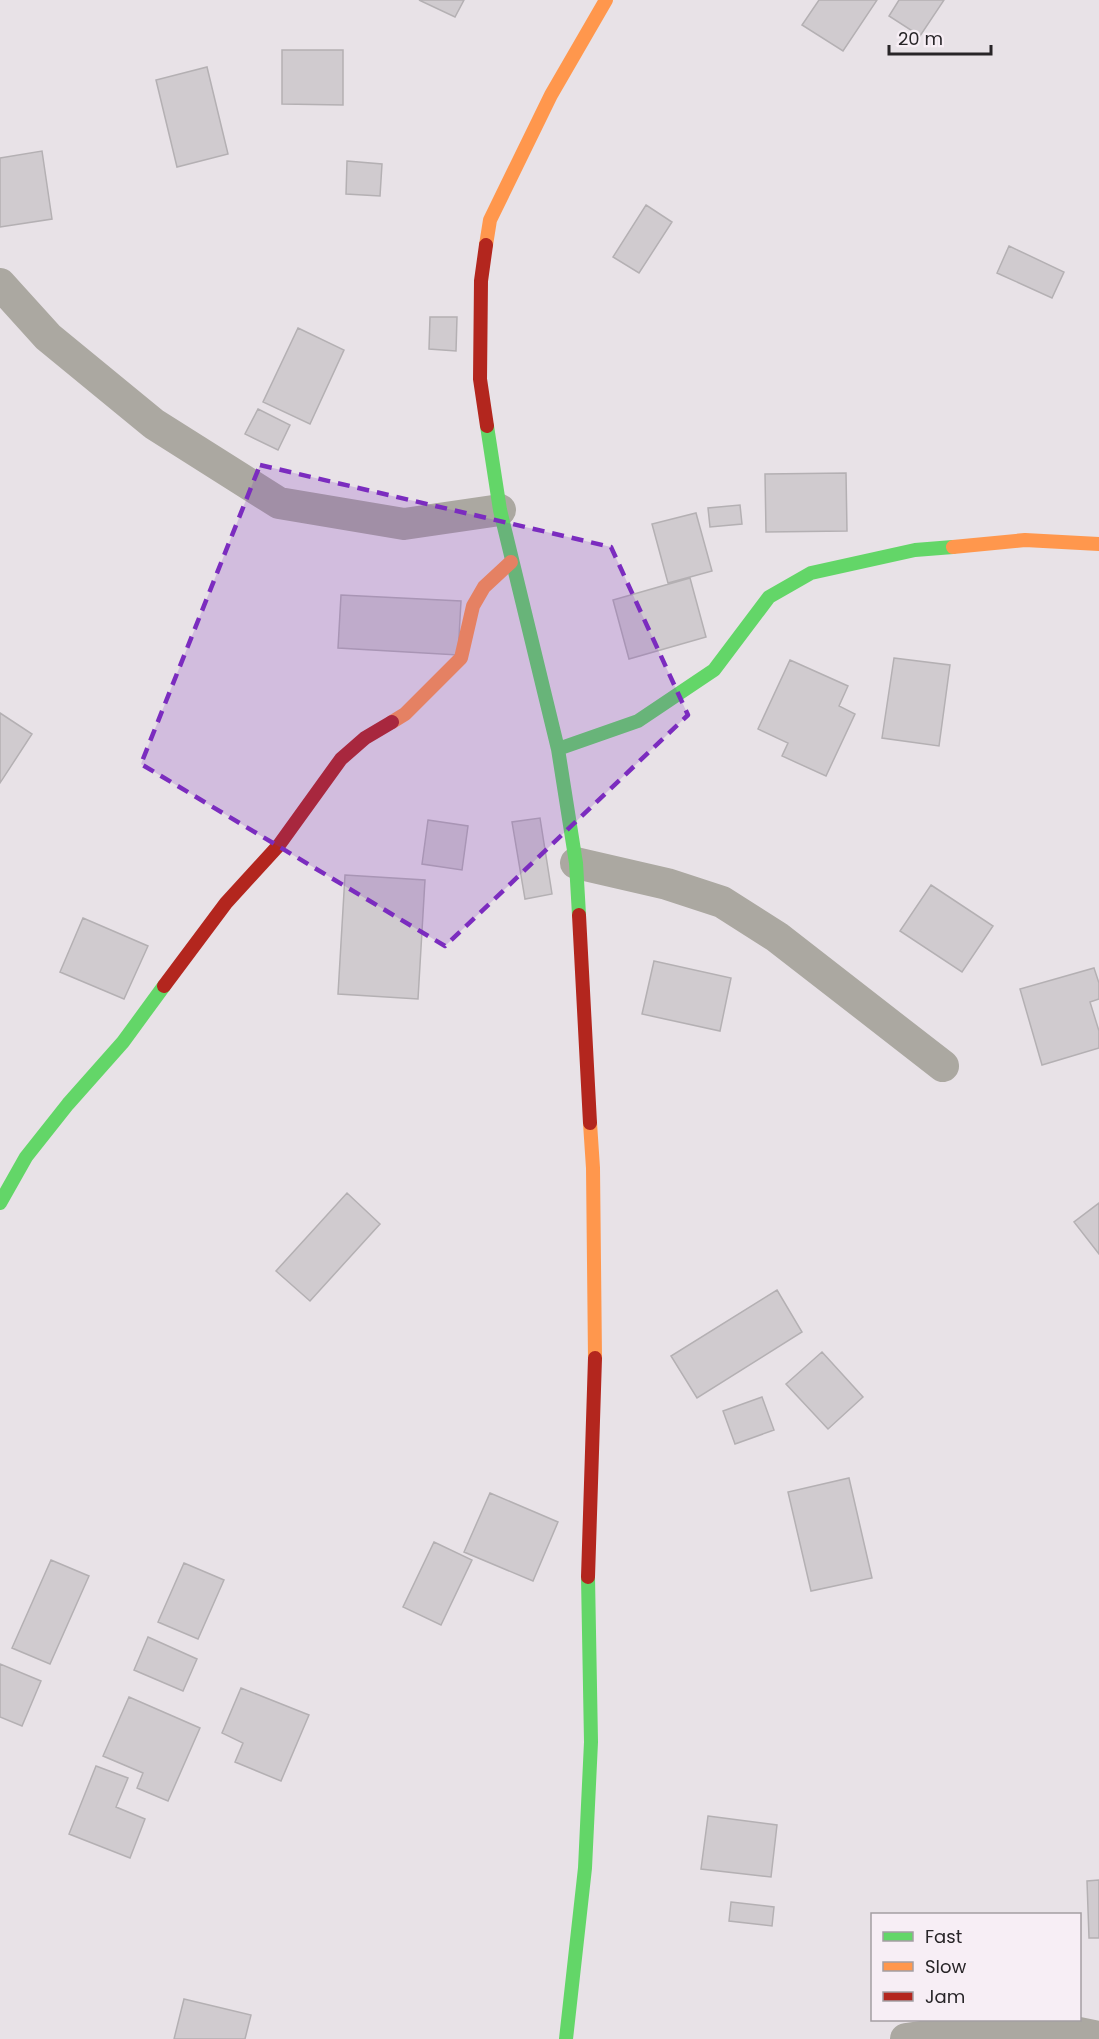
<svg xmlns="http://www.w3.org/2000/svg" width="1099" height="2039" viewBox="0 0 1099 2039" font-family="Poppins,sans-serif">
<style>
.building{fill:#d0cbcf;stroke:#b4b0b3;stroke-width:1.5}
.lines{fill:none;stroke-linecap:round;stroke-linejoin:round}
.street{stroke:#aba8a1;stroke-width:32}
.fast{stroke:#63d668;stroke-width:14}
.slow{stroke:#ff974d;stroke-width:14}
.jam{stroke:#b3261e;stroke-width:14}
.marked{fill:#7b2cbf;fill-opacity:0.2;stroke:#7b2cbf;stroke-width:4.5;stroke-dasharray:12 8;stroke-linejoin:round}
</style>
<rect width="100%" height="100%" fill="#e8e2e7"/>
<path class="building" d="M419,0H464L455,17Z
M819,0H877L843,51L802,25Z
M899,0H944L920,36L889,16Z
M282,50H343V105L282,104Z
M207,67L228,154L177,167L156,80Z
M42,151L52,219L0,227V158Z
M347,161L382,164L380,196L346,194Z
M646,205L672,222L639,273L613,257Z
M1009,246L1064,272L1052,298L997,273Z
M430,317H457L456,351L429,349Z
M298,328L344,350L310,424L263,402Z
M258,409L290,425L278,450L245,434Z
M846,473L847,531L766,532L765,474Z
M740,505L742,524L710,527L708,508Z
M696,513L712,571L668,583L652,524Z
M690,578L706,637L629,659L613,600Z
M341,595L461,601L458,655L338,648Z
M894,658L950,665L939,746L882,738Z
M790,660L848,686L839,706L855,714L826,776L782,756L788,743L758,729Z
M0,713L32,734L0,783Z
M540,818L552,894L525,899L512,822Z
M428,820L468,826L462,870L422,864Z
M345,875L425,880L418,999L338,994Z
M931,885L993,926L962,972L900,931Z
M83,918L148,946L124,999L60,972Z
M654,961L731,978L720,1031L642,1014Z
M1094,968L1099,983V999L1090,1002L1099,1031V1048L1042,1065L1020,989Z
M347,1193L380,1224L310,1301L276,1271Z
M1099,1203V1254L1074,1222Z
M777,1290L802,1332L697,1398L671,1356Z
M822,1352L863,1397L828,1429L786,1384Z
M762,1397L774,1430L735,1444L723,1411Z
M849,1478L872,1578L811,1591L788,1492Z
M490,1493L558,1522L533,1581L464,1552Z
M434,1542L472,1560L441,1625L403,1607Z
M51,1560L89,1576L50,1664L12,1648Z
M184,1563L224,1580L198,1639L158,1622Z
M148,1637L197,1659L183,1691L134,1670Z
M0,1664L41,1681L22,1726L0,1717Z
M241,1688L309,1715L281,1781L235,1762L243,1743L222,1733Z
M129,1697L200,1728L168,1801L137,1788L143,1773L103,1756Z
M96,1766L128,1778L116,1807L145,1819L130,1858L69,1834Z
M708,1816L777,1825L771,1877L701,1869Z
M1099,1880V1938H1089L1087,1881Z
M731,1902L774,1907L772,1926L729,1921Z
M184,1999L251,2015L245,2039H174Z"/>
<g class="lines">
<path class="street" d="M0,284L48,337L154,424L279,503L404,524L500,510
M576,863L667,884L722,902L777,937L943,1066
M906,2039L992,2027L1074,2032L1099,2037"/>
<path class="fast" d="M487,426L500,510L558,749L576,863L579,915
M558,749L638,721L714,670L769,597L811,573L915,550L953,547
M0,1203L26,1157L68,1104L123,1042L164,986
M566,2039L585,1868L591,1742L588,1577"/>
<path class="slow" d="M486,245L490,220L551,95L606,0
M953,547L1025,540L1099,544
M392,722L405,714L461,658L473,606L484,587L511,562
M590,1123L593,1168L595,1358"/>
<path class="jam" d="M486,245L481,281L480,379L487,426
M579,915L590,1123
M164,986L226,903L279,845L341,759L365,738L392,722
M588,1577L595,1358"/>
</g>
<path class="marked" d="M260,465L611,547L688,715L445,946L141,764Z"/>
<rect x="871" y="1913" width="210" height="108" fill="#f7eef5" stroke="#a49ea3" stroke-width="1.5"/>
<rect x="883" y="1932" width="30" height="9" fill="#63d668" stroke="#a49ea3" stroke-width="1.5"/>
<text x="925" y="1943" font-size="18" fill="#282528">Fast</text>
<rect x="883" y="1962" width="30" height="9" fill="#ff974d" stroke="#a49ea3" stroke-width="1.5"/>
<text x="925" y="1973" font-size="18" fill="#282528">Slow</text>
<rect x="883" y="1992" width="30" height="9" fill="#b3261e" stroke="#a49ea3" stroke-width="1.5"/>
<text x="925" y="2003" font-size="18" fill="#282528">Jam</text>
<path d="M889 45v9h102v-9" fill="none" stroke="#282528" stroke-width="3"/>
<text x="898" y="45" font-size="18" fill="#282528" stroke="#f7eef5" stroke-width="4.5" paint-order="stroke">20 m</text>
</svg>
